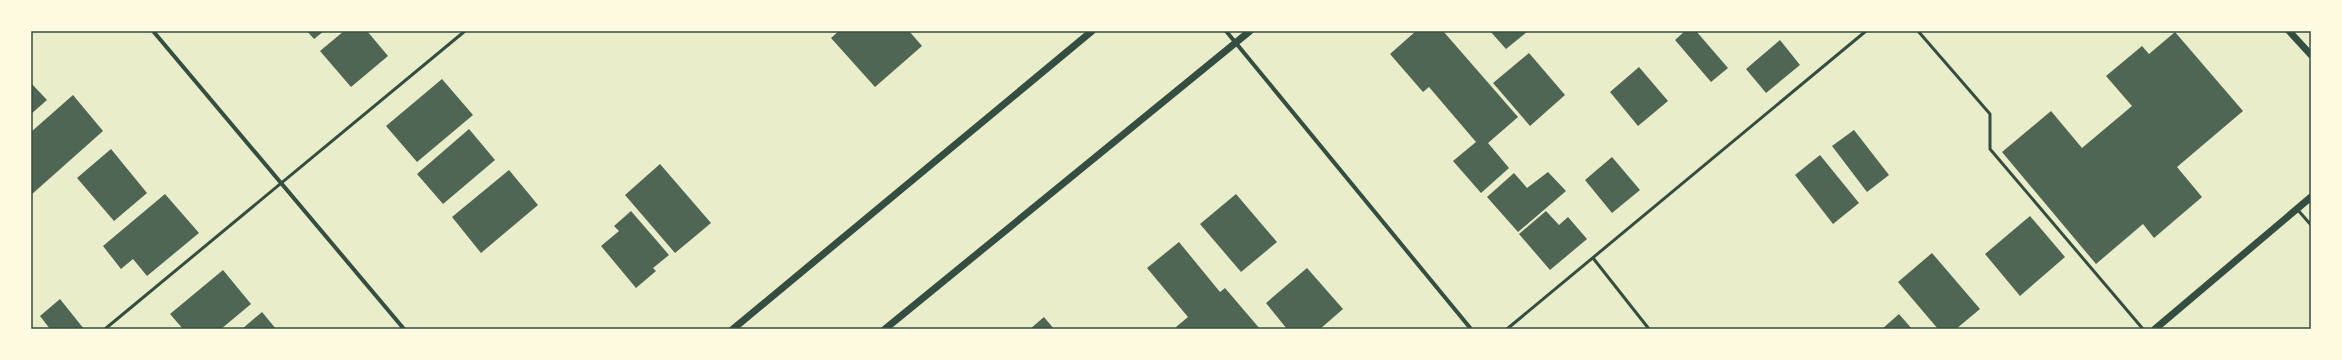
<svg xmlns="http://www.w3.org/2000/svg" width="2342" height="360" viewBox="0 0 2342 360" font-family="Quicksand,sans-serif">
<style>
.building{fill:#4f6655}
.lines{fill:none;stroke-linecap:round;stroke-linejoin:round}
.service{stroke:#344e41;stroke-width:3}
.minor{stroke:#344e41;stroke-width:4}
.tertiary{stroke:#344e41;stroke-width:7}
.neatline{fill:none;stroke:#344e41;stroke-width:1.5}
</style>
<rect width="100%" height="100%" fill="#e9edc9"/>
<path class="building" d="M307,31H324L314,39Z
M344,31H367L388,56L351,87L320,51Z
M839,31H909L922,46L875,87L831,38Z
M1416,31H1443L1518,117L1488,143L1509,168L1481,193L1453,161L1476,142L1429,87L1423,92L1390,54Z
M1490,31H1528L1506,49Z
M1685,31H1696L1728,68L1711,82L1675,40Z
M2175,32L2243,111L2177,167L2202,197L2154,238L2143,224L2096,264L2002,152L2051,111L2082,148L2132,106L2106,76L2142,46L2149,54Z
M1780,40L1800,65L1766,93L1746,69Z
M1529,53L1565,95L1530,126L1493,83Z
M1639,67L1668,101L1638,126L1610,92Z
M442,79L473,115L417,162L386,126Z
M31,83L47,100L31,114Z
M73,95L103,131L31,195V132Z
M469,129L495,160L443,204L417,174Z
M1854,130L1889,175L1867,192L1832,146Z
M111,149L147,193L114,221L77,178Z
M1820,155L1859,203L1833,224L1795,175Z
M1612,157L1640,190L1612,213L1585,180Z
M660,164L711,223L675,253L625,195Z
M509,170L538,205L481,253L452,217Z
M1548,172L1566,191L1518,232L1487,197L1514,173L1527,188Z
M165,194L199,233L147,276L133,259L121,269L103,246Z
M1236,194L1277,242L1241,272L1200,224Z
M631,211L669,255L653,268L656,271L636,288L601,246L619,231L614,226Z
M1546,211L1559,225L1568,217L1587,239L1550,270L1519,234Z
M2030,216L2065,257L2020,296L1985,254Z
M1179,242L1220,292L1225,288L1260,329H1177L1176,327L1188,317L1147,268Z
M1932,253L1980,309L1956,329H1938L1898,282Z
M1307,268L1343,309L1320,329H1287L1266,303Z
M223,270L251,304L221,329H183L170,314Z
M60,299L84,329H50L40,316Z
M262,312L276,329H242Z
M1899,314L1912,329H1882Z
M1044,317L1054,329H1030Z"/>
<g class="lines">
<path class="service" d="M1918,31L1990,114V149L2143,329
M2297,209L2311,225
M1593,258L1649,329
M105,329L465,31
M1507,329L1866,31"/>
<path class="minor" d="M153,31L404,329
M1226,31L1471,329"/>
<path class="tertiary" d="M2289,31L2311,55
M733,329L1092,31
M885,329L1250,31
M2155,329L2311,197"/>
</g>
<rect width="2342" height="360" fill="none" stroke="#fefae0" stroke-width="64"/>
<rect x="32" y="32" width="2278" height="296" class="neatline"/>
</svg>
